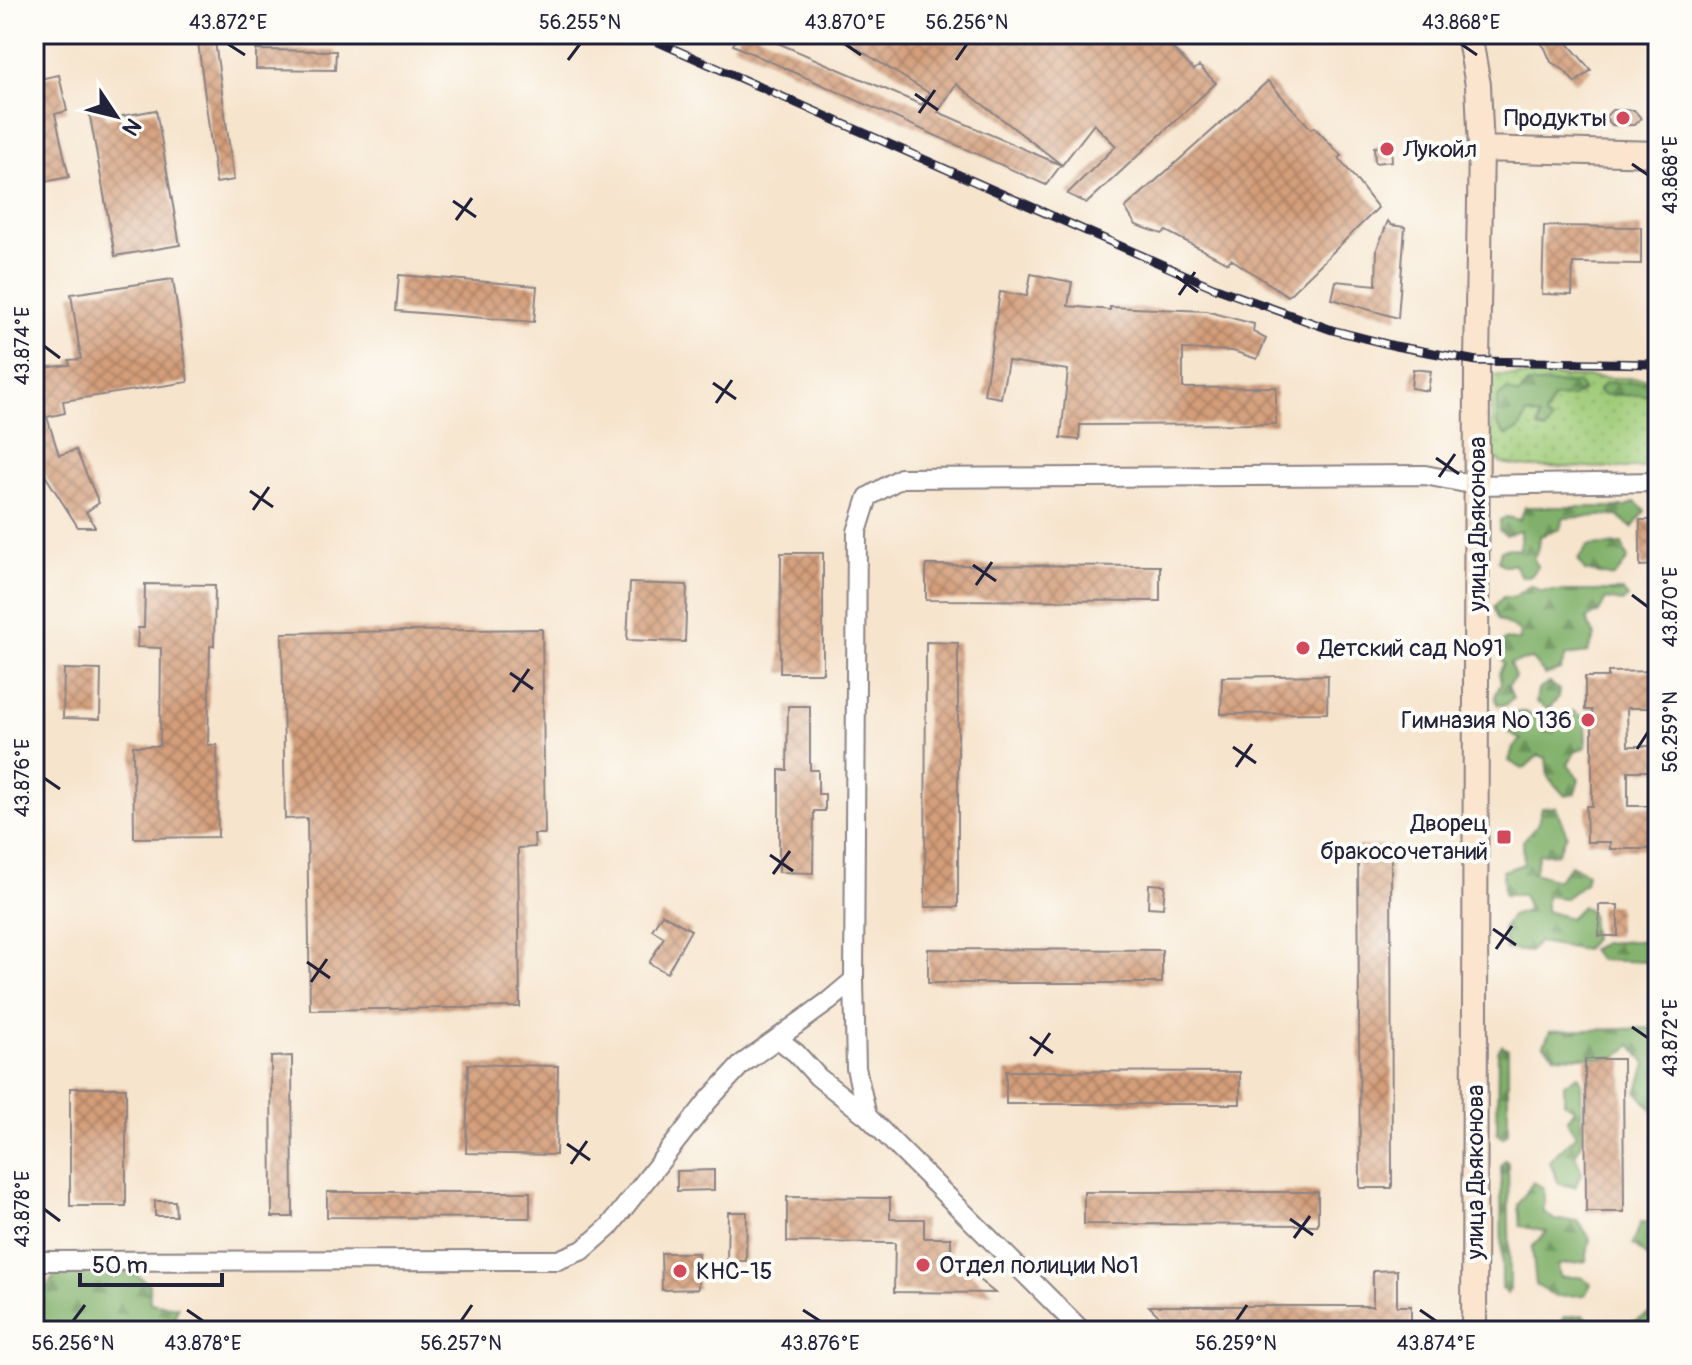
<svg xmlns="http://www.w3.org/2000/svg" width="1692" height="1365" viewBox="0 0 1692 1365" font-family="Pangolin,sans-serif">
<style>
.grass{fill:url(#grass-dots);stroke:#61775a;stroke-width:2}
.forest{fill:url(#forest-firs);stroke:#516952;stroke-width:2}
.building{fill:url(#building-cross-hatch)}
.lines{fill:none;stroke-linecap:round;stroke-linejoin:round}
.street-casing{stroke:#8c8384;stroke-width:22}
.secondary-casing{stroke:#8c8384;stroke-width:28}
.street{stroke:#fff;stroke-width:18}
.secondary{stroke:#fbe5cf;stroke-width:24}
.rail-casing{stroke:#22223b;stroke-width:9}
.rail{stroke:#fdfcf7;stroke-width:6;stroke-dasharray:18;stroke-linecap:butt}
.ticks{fill:none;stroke:#22223b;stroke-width:3}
.poi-dot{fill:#d1495b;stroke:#fdfcf7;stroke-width:3}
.labels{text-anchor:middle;stroke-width:8;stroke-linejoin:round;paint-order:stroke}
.poi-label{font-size:24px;fill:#22223b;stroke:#fdfcf7;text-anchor:start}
.street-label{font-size:24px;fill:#22223b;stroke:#fdfcf7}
.neatline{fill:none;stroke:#22223b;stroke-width:3}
.ticks-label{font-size:20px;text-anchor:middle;fill:#22223b}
</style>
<defs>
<pattern id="grass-dots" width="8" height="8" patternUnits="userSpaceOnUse" patternTransform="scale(2)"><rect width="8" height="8" fill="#a0cc79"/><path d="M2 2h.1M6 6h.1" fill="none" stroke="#8aaf6a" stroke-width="1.8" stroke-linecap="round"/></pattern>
<pattern id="forest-firs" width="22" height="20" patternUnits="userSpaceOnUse" patternTransform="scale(2)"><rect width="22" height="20" fill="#80b069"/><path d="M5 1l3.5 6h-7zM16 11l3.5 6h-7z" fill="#688f58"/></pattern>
<pattern id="building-cross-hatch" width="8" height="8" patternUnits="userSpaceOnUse" patternTransform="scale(2)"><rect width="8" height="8" fill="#d49e7a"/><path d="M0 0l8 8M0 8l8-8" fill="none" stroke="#ac8065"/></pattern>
</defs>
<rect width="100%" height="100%" fill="#fdfcf7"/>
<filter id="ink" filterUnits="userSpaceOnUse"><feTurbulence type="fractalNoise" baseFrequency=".0125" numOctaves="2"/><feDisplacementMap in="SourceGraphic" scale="16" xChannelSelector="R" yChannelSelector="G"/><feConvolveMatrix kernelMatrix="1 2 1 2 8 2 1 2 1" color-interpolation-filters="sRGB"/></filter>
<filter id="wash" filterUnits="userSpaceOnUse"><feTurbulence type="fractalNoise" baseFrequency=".006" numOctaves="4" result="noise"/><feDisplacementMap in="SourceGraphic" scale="32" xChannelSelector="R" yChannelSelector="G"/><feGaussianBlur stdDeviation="1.8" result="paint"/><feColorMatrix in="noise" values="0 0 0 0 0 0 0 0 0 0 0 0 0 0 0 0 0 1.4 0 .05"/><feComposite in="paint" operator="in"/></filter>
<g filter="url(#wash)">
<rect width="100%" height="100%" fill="#f6e4cc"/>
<path class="grass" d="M1490,375L1658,379V468L1529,467L1501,463L1492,455Z"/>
<path class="forest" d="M1658,382V395H1603L1598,391L1605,383Z
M1578,383L1583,390L1573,397L1553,398L1545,417L1552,421L1545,431L1538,428L1539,417L1527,414L1519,430L1506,435L1497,425V398L1508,390L1519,395L1527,384Z
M1635,502L1645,511L1632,528L1617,515L1563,518L1560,529L1540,536L1539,548L1533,558L1538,567L1531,576H1521L1513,563L1505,566L1498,561L1501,550L1510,548L1520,550V531L1506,535L1499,530L1500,520L1508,517L1520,520L1525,507H1626Z
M1622,544L1628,559L1614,577L1585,571L1578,559L1588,546Z
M1531,585L1540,591H1622L1628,597L1622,602L1606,599L1599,612L1586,619L1595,636L1587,653L1566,656L1560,670L1545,675L1532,659L1510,663L1515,677L1508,686L1513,698L1506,705H1498L1495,696L1501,683L1499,673L1504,664L1499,652L1504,640H1520L1519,631L1498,619L1494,607L1503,597H1514Z
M1550,683L1559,690L1558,698L1548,709L1536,702L1538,690Z
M1573,711L1585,718L1586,747L1575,752L1568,765L1579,779L1575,794L1565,796L1548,777L1546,758L1539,755L1523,769L1509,761L1513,747L1521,740L1503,729V714L1525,712L1554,724Z
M1556,807L1567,835L1557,854H1539L1534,873L1557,880L1571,865L1587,873L1585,883L1565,898L1546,896V911L1570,918L1582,906L1591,913L1593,939L1584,950L1538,942L1529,952L1506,949L1503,928L1511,916L1529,910L1523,895H1504L1503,871L1524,864L1523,841L1538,824L1542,808Z
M1652,940L1658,941V955L1648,962L1599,960L1591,949L1603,943Z
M1658,1028V1116L1637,1092L1646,1064L1632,1045L1616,1058L1555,1056L1544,1045L1550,1031Z
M1502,1045L1508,1049V1133L1503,1138L1497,1133L1498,1051Z
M1578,1075L1581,1080L1582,1143L1575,1155L1582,1172L1575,1187L1559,1184L1549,1161L1576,1135L1567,1120L1575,1109L1564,1102V1084Z
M1505,1160L1508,1163L1510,1289L1507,1294L1502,1289L1501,1165Z
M1533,1182L1544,1188V1212L1555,1220L1578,1221L1590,1238L1586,1261L1558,1265L1560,1277H1582L1591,1284L1585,1295L1554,1296L1536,1285L1532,1247L1547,1232L1520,1226L1518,1205Z
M1641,1222L1658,1223V1259L1654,1262L1633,1244Z
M66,1261L99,1271H132L149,1284L150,1303L178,1307L170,1331H34V1303Z
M1658,1310V1331H1631L1632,1322Z
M1583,1315L1597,1325L1596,1331H1560L1557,1328L1564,1317Z"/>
<g id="blocks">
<path class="building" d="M197,34H214L234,180L216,183Z
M739,34H757L922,105L929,93L834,34H1158L1194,70L1199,66L1216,83L1087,203L1067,194L1116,146L1094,124L1062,165L956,84L938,112L1061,165L1046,185L733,45Z
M1533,34H1560L1591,70L1575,83L1564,70L1551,62L1545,48Z
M256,50L336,51L335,70L256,69Z
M59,75L67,111L55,114L69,177L34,184V80Z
M1268,81L1311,129L1314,127L1342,156L1339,158L1378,208L1288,296L1231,259L1228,263L1166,231L1162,234L1136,225L1125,208Z
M104,109L106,119L156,110L180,245L115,256L89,111Z
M1612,110H1634L1641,118L1634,125H1612L1605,117Z
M1391,146L1392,161L1375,163L1374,147Z
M1388,221L1391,225L1405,227L1398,318L1332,299L1336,281L1376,285L1377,249Z
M1544,226L1641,227V264L1573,263L1572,295L1542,294Z
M1031,274L1072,282L1068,306L1110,310V307L1206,311L1254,324L1253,332L1266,339L1257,359L1233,351L1183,349V388L1276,387V424L1080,425L1079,440L1061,438L1068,370L1008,361L1001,398L984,395L1000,292L1027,296Z
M399,275L537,286L534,322L396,311Z
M173,279L188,382L63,401L65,413L47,417L59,455L76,450L99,503L86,512L95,527H78L34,458V369L70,365L69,360L81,359L71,294Z
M1413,369L1431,371L1428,391L1411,388Z
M1640,520H1658V565L1640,566Z
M781,553H823V673H780Z
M926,565L1160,566V601L926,600Z
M630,583L687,585L685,642L627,640Z
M145,584L215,585L214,646H210L208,745H217L218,837L134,838L133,746H160L161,648L137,647L138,628H144Z
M542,629L545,834H534L535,847L518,848L520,1007L310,1010L307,818L285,819L282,633Z
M926,642L958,643V907H925Z
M64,669L101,670L100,719L63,718Z
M1658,671V708H1627L1628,746H1658V771H1628V806H1658V840H1649V849H1610V842H1587L1586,806H1592V710H1585V677H1608V672Z
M1328,675L1327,713L1221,714L1222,677Z
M788,706H810V770H818V794H825V811H814L813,873L779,872V770H787Z
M1358,846H1391L1392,1188H1360Z
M1149,884L1165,885L1163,908L1148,907Z
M1599,905H1618V936H1599Z
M662,914L691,930L667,973L649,963L664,937L652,930Z
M928,949L1162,950V983H928Z
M292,1056L293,1217H272L271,1057Z
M1585,1059H1623L1624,1212H1586Z
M468,1064L558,1066L556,1155L466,1153Z
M1006,1071L1240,1072V1104H1006Z
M70,1088H126V1206H70Z
M714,1170V1190L677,1191V1171Z
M327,1192H530V1218L327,1217Z
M1084,1192H1318V1225L1084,1224Z
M787,1197L890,1198V1219H924V1238H951V1263H968V1271L995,1293L894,1292L895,1243L787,1242Z
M155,1201H175L176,1216H155Z
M728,1212H747L746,1261H727Z
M661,1253H698V1289L662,1290Z
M1397,1270V1306H1411V1331H1174L1149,1306H1373V1271Z"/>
</g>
</g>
<g filter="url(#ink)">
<use href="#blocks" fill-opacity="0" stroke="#8c8384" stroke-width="2"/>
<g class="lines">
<defs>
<path id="street" d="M778,1039L796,1053L818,1077L867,1116L1082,1331
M867,1116L856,1068L854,980L857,532L868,497L901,478L1425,475L1476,485L1658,482
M34,1261L558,1260L583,1250L609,1227L707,1102L742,1064L829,1001L854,980"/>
<path id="secondary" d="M1469,34L1478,85L1481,149L1477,361L1474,1331
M1481,149L1658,154"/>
</defs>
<use href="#street" class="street-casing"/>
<use href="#secondary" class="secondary-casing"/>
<use href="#street" class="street"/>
<use href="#secondary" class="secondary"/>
<defs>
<path id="rail" d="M640,34L1213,287L1332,330L1395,346L1477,361L1658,364"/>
</defs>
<use href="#rail" class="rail-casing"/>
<use href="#rail" class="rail"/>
</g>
</g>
<path class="ticks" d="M228,44L245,55M845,44L861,55M1461,44L1477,55M568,60L580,44M956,60L967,44M915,94L938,110M919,113L935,90M1632,164L1648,175M453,201L476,217M456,220L472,198M1176,276L1198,292M1179,295L1195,272M44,346L60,358M713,383L736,399M716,403L732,380M1436,458L1459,474M1439,477L1455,454M250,491L273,507M253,510L269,487M973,565L996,581M976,585L992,562M1632,595L1648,607M510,673L533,689M513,692L529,669M1233,747L1256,763M1637,749L1648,732M1236,767L1252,744M44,778L60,789M770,855L793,871M773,874L790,851M1493,929L1516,945M1496,949L1512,926M307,962L330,978M311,982L327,959M1632,1027L1648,1038M1030,1037L1053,1053M1034,1056L1050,1033M567,1144L590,1160M571,1164L587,1141M44,1209L60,1221M1290,1219L1313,1235M1294,1238L1310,1216M187,1310L203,1321M803,1310L820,1321M1420,1310L1436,1321M73,1321L85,1305M461,1321L472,1305M1236,1321L1247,1305"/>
<g class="poi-dot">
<circle cx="1623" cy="118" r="8"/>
<circle cx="1387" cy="149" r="8"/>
<circle cx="1303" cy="648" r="8"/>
<circle cx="1588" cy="720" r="8"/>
<rect x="1496" y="829" width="16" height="16" rx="4"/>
<circle cx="923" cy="1265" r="8"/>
<circle cx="680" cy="1271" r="8"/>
</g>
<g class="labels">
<g class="poi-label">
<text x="1607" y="126" text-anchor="end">Продукты</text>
<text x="1403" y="157">Лукойл</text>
<text x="1319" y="656">Детский сад №91</text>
<text x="1572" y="728" text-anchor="end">Гимназия № 136</text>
<text x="1488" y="831" text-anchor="end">Дворец<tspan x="1488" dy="28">бракосочетаний</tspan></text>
<text x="939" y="1273">Отдел полиции №1</text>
<text x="696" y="1279">КНС-15</text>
</g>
<g class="street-label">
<text transform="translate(1477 524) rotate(-90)" y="8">улица Дьяконова</text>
<text transform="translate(1475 1172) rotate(-90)" y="8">улица Дьяконова</text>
</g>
</g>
<rect width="1692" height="1365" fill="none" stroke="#fdfcf7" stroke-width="88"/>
<g transform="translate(116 116) rotate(125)" stroke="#fdfcf7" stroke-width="6" paint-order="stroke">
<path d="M0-6L14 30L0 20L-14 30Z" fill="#22223b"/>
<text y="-12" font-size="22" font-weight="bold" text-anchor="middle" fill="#22223b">N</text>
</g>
<path d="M80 1273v12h142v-12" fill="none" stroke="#22223b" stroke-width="4"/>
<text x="92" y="1273" font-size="24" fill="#22223b" stroke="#fdfcf7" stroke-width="6" paint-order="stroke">50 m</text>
<rect x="44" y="44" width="1604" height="1277" class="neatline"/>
<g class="ticks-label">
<text x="228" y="29">43.872°E</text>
<text x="580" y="29">56.255°N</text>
<text x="845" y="29">43.870°E</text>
<text x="967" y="29">56.256°N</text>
<text x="1461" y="29">43.868°E</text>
<text transform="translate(1670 175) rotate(-90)" y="7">43.868°E</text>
<text transform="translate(22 346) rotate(-90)" y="7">43.874°E</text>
<text transform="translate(1670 607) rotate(-90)" y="7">43.870°E</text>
<text transform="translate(1670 732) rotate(-90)" y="7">56.259°N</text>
<text transform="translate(22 778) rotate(-90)" y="7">43.876°E</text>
<text transform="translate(1670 1038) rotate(-90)" y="7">43.872°E</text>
<text transform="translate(22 1209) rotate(-90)" y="7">43.878°E</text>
<text x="73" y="1350">56.256°N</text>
<text x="203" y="1350">43.878°E</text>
<text x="461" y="1350">56.257°N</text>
<text x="820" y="1350">43.876°E</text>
<text x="1236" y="1350">56.259°N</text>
<text x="1436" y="1350">43.874°E</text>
</g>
</svg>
